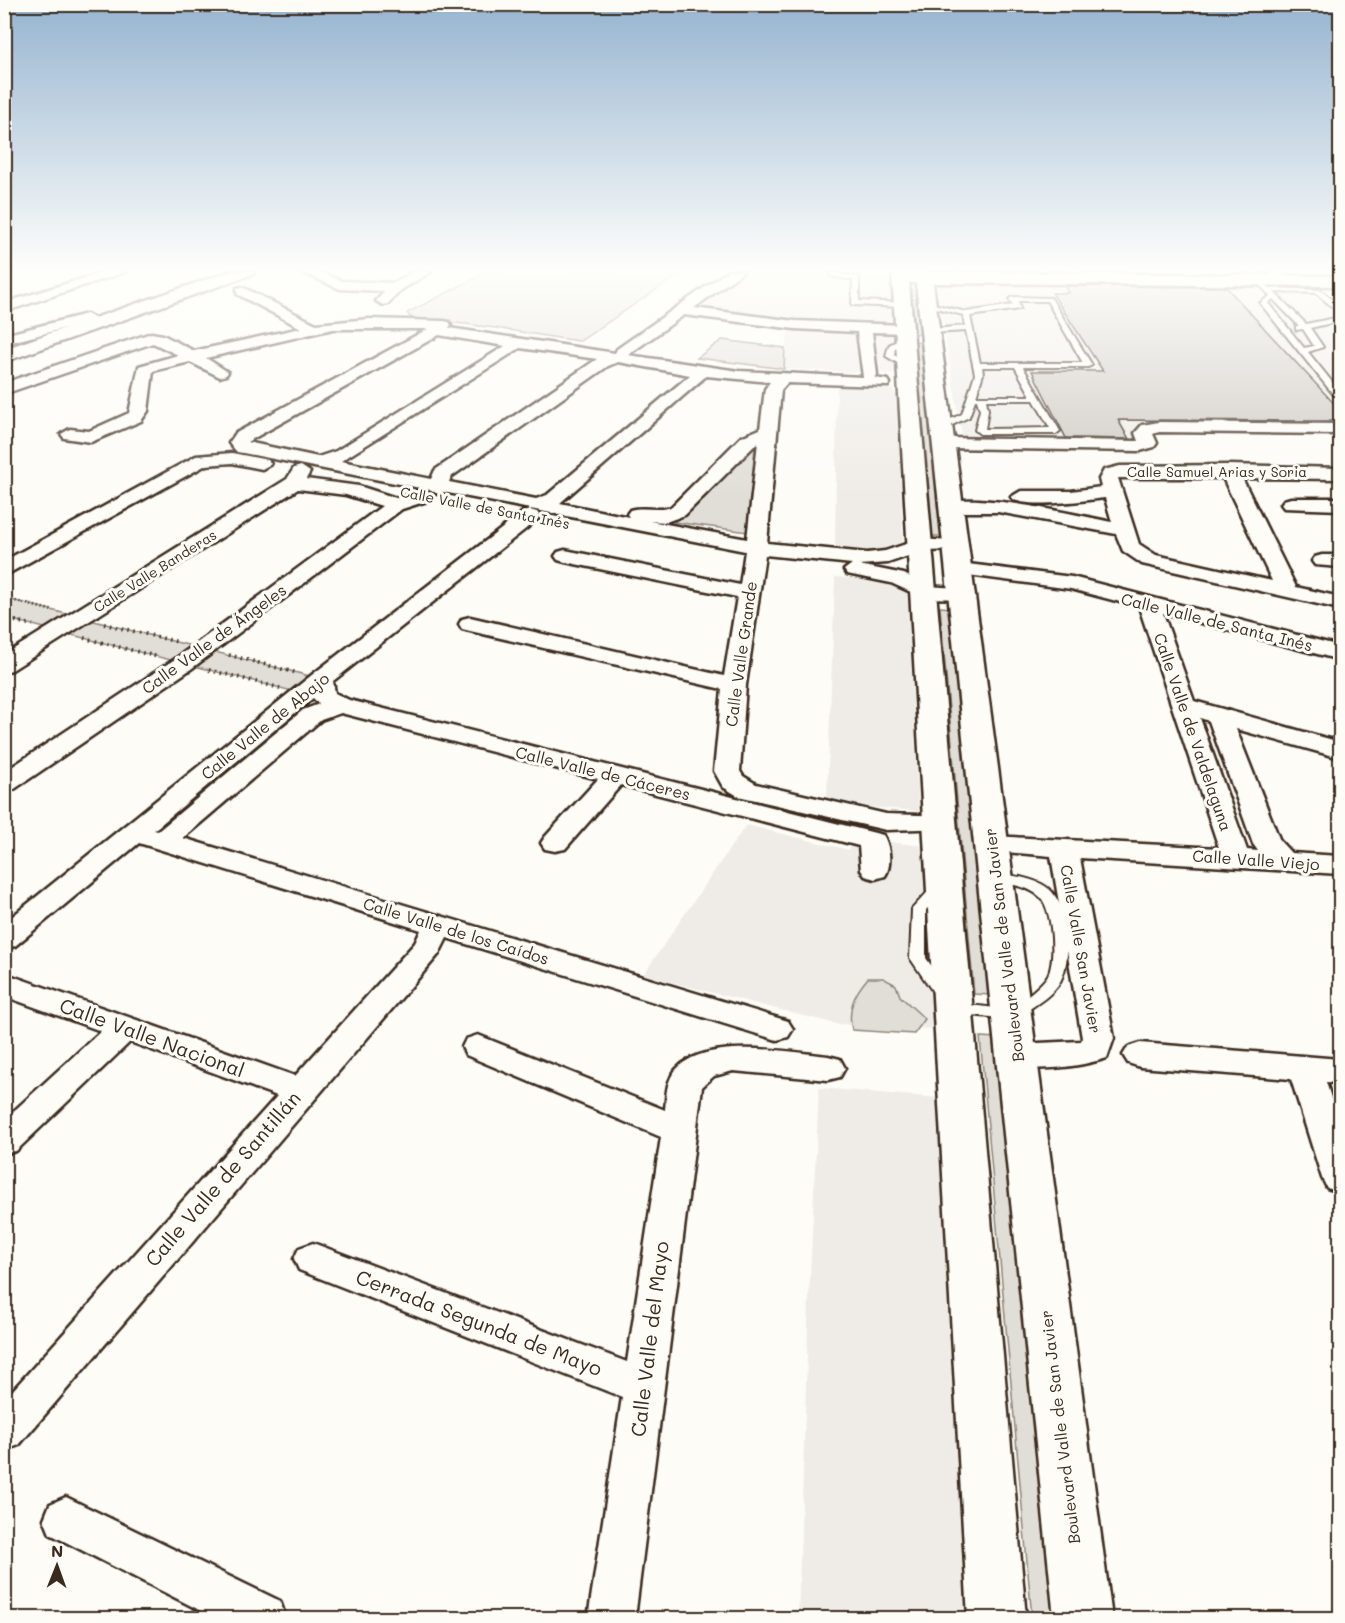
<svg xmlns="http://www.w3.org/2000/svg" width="1345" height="1623" viewBox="0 0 1345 1623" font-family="Mali,sans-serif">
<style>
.built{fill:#efece7}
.green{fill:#e1ded7;stroke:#8e847a;stroke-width:1.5}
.building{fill:#cdc8c2;stroke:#3b2a1e;stroke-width:1.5}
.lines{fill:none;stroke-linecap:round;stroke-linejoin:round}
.lane-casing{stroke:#3b2a1e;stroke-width:4}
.street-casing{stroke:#3b2a1e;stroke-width:5}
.secondary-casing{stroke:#3b2a1e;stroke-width:5}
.path-far1{stroke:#3b2a1e;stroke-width:3;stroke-dasharray:1 3;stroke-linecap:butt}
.path{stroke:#3b2a1e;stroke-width:4;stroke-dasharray:1.5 4.5;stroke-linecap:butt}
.lane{fill:#fdfcf7;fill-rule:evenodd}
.street{fill:#fdfcf7;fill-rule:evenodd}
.secondary{fill:#fdfcf7;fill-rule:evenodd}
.labels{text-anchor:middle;stroke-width:6;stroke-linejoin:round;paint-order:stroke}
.far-street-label{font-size:14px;fill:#3b2a1e;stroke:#fdfcf7}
.street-label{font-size:16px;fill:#3b2a1e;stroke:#fdfcf7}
.near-street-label{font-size:20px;fill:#3b2a1e;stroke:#fdfcf7}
</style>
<rect width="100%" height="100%" fill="#fdfcf7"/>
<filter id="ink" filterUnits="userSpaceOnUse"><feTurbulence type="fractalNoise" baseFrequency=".0167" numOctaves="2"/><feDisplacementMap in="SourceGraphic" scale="12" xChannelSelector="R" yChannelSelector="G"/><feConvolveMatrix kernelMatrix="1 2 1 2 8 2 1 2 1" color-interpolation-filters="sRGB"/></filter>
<g filter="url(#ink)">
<path class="built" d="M745,271H827L890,279L895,299V330L902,374L784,369L788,328L691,308Z
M936,280L1334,282L1340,288V373L1331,374L1340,384V426L1152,424L1138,428L1136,432L1141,443L970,441L962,437Z
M837,386L892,388L897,397L903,544L898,548L881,551L835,549Z
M835,577L880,580L899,584L907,590L919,811L856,806L827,799Z
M746,825L849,850L851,838L926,846L933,1029L836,1024L643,975Z
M819,1088L940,1098L969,1618H798L809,1297Z"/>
<path class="green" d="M489,271H684L580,341C536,335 491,326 446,322C433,321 415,326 407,313Z
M909,281H917L922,334H913Z
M722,340L785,348L784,369L697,358Z
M914,342L923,343L944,536H932Z
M755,446L748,532L674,522Z
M4,598L321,679L304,694L5,618Z
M940,607L952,608L992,995L974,994Z
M868,978H883L896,985L900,996L925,1019L914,1034L852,1030C847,1009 854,994 868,978Z
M980,1037L997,1038L1056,1618H1032Z"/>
<path class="building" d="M1064,286L1226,287L1341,411V421L1118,420L1129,439L1066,438L1032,371H1103L1052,293H1069Z"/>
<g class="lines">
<defs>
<path id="lane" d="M832,273L859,277V301L904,303L908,305L904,307L852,305L853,280L830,276Z
M1258,278L1270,288L1320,290L1340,306V311H1337L1316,293L1274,292L1306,324L1340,317V321L1310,328L1323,347L1308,352L1340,392V399H1337L1260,303L1270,296L1255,280ZM1273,299L1299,326H1296V330L1303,329L1314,346L1304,348L1268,303Z
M1013,297L1051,298L1092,365L1088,367H1023L1060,431L1056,434H980L975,430L980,410L977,400H975L969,417L946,428H940V424L962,414L975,374L966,331L932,333L928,331L932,329L965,326L963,315L925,305L929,303L966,312L1013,305L1009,299ZM1018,301H1047L1083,363H980L970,316L1020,309ZM982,367H1015L1031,396H976L983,374ZM986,400H1034L1050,428L985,429L988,410Z
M904,337L911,339L895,348L894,355L912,366L913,368L909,370L886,356L889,345Z
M996,873C1013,876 1036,878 1049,889C1070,907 1073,964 1058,985C1048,999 1031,1007 1018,1017L1012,1019L948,1013L946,1009L948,1005L954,1003C965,1004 1000,1010 1009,1007C1019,1004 1043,984 1048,975C1056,960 1053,908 1039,896C1026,885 1006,884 991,880L989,877Z
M941,881L948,886L926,910V958L949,991L947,995H935L910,958L912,909L936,883Z"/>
<path id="street" d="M107,271H128L4,312V303Z
M299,271H318L342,281L394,283L415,271H432L401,290L388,304L383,305L376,301L385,291L340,289Z
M728,271H744L694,308L795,321L906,325L913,329L906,333L872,332L877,375L875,378L888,380L890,383L888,386L787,383L781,390L767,543L867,553L885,551L921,539L964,542L967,546L964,550L923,551L888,563L859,565L904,574L928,586L971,589L974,594L971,599L924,598L891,583L847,574L844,570L852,564L765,555L746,685L740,771L743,776L756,784L886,814L951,816L955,822L951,828L886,830L738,796L723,787L714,771L722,689L470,631L462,629L459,624L462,619L470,617L724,676L737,597L565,562L558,560L555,556L558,552L565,550L740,585L745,551L443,492L438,494L430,490L243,453L237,452L229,443L236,433L428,329H333L206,358L228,372L226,375L220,377L190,362L153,371L148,411L141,421L91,442L64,438L61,434L70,429L89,431L129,413L139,366L178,355L153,343L4,394V383L151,333L163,335L194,351L301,328L237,294V288L242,287L316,324L369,319L444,321L449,322L451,325L449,328L615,353L617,349ZM684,315L795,329L857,332L863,377L739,371L628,355ZM439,335L505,346L336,451L318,457L247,442ZM520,348L597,359L435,470L431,479L341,461ZM618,362L690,375L547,495L536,499L449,482L451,477L608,366ZM706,376L770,382L765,389L760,429L741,437L671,507C658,512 644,506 630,510L627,514L629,517L560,503ZM758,442L747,539L650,521L666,522L685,515Z
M1266,271H1281L1284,275L1277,279Z
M87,314L94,318L92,321L4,344V335Z
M1159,422L1340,424V434L1159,432L1153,434L1157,443L1154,447L1140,451L945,448L936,443L945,438L1138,441L1135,433L1142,425Z
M232,453L268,460L271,464L262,469L232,463L206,465L4,576V561L196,456Z
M1229,465L1340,468V479L1242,478L1296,587L1340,597V609L1142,564L1123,551L1116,534L998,512H953L943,506C957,487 1087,517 1112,522L1105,498C1088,500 1021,510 1011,497L1021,491H1071L1101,487L1099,479L1104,470L1120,466ZM1118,478H1223L1272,581L1156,555L1139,544Z
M301,466L310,472L306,479L359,486L396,498L423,490L433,496L430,500L402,509L191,669L13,790L4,792V772L175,659L382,506L346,495L298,489L12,670L4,672V655L287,479L294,468Z
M1291,498H1340V510L1284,508L1281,504L1284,500Z
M530,510L537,512L540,516L537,520L333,681L335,693L349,700L883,835C890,845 892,866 885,876L875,879L865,876L861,870L859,846L621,785L565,849L555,851L545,849L541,843L545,837L598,779L341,713L321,720L183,838L788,1021L793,1029L788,1037L777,1040L447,938L439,954L19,1445L4,1451V1400L277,1096L130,1042L16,1151L4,1154V1120L101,1031L4,996V973L295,1076L415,943L421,930L139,843L15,946L4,949V923L313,674L523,512ZM313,698L319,704L303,710L158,831L154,830Z
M1322,555H1340V567L1315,565L1312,561L1315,557Z
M960,563L1072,577L1340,646V660L1163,613L1194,701L1340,742V758L1236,729L1280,841L1291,853L1340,856V874L1080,858L1114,1038L1107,1058C1079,1067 1033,1073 1005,1064L1000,1056L1005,1048L1017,1044L1081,1041L1082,1038L1051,856L982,850L978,844L982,838L992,836L1219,848L1139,607L1071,589L953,573L950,569L953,565ZM1200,718L1209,721L1253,844L1258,851L1247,850Z
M478,1035L665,1110C666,1101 666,1090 669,1082C686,1032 789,1052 828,1056L840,1059L845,1068L840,1077L828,1080L733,1071L714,1076L702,1087L635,1618H588L622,1397L299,1270L294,1259L299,1248L313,1243L627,1362L661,1137L466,1055L462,1047L466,1039Z
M1140,1043L1340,1059V1083L1326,1082L1340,1126V1192L1327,1188L1322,1178L1291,1079L1140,1067L1128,1063L1123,1055L1128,1047Z
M66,1497L280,1601L286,1618H215L50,1534L44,1519L50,1504Z"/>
<path id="secondary" d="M231,271H255L253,274L4,362V349Z
M892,271L1340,276V286L933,283L1112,1618H1054L916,283H909L1026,1618H968Z"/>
</defs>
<use href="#lane" class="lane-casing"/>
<use href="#street" class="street-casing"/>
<use href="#secondary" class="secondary-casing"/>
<path class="path-far1" d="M4,598L53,611
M4,618L21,622"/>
<path class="path" d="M15,621L33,625
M104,624L178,642
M84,638L158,657
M229,655L297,673
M209,670L280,688"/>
<use href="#lane" class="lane"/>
<use href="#street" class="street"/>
<use href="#secondary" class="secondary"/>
</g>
</g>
<linearGradient id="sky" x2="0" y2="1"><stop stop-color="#96b4d0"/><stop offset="0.54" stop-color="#fefefb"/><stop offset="1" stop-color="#fefefb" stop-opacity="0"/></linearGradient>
<rect width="1345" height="498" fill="url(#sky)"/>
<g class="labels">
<g class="far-street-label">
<text x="1217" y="477">Calle Samuel Arias y Soria</text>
<text transform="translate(485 508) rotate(11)" y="5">Calle Valle de Santa Inés</text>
<text transform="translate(155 571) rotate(-32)" y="5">Calle Valle Banderas</text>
</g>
<g class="street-label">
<text transform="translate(1217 622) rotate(14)" y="6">Calle Valle de Santa Inés</text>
<text transform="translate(214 639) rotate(-36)" y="6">Calle Valle de Ángeles</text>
<text transform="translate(741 654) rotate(-82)" y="6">Calle Valle Grande</text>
<text transform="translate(265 726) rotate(-39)" y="6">Calle Valle de Abajo</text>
<text transform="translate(1193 732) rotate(71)" y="6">Calle Valle de Valdelaguna</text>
<text transform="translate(603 773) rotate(14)" y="6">Calle Valle de Cáceres</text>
<text transform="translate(1256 860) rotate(4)" y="6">Calle Valle Viejo</text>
<text transform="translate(456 931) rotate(17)" y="6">Calle Valle de los Caídos</text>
<text transform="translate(1004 945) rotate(-97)" y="6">Boulevard Valle de San Javier</text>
<text transform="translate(1081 949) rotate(80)" y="6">Calle Valle San Javier</text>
<text transform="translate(1060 1427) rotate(-97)" y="6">Boulevard Valle de San Javier</text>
</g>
<g class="near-street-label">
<text transform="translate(152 1038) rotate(20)" y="7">Calle Valle Nacional</text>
<text transform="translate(223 1179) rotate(-49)" y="7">Calle Valle de Santillán</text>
<text transform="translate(479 1323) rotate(21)" y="7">Cerrada Segunda de Mayo</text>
<text transform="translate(650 1339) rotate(-83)" y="7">Calle Valle del Mayo</text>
</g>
</g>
<rect width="1345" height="1623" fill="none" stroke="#fdfcf7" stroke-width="24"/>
<rect x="12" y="12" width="1321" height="1599" fill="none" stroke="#3b2a1e" stroke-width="2" filter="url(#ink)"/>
<g transform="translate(57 1566) rotate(1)" stroke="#fdfcf7" stroke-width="4.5" paint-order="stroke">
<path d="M0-4.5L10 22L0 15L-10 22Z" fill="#3b2a1e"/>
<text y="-9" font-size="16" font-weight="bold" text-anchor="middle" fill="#3b2a1e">N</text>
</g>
</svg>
